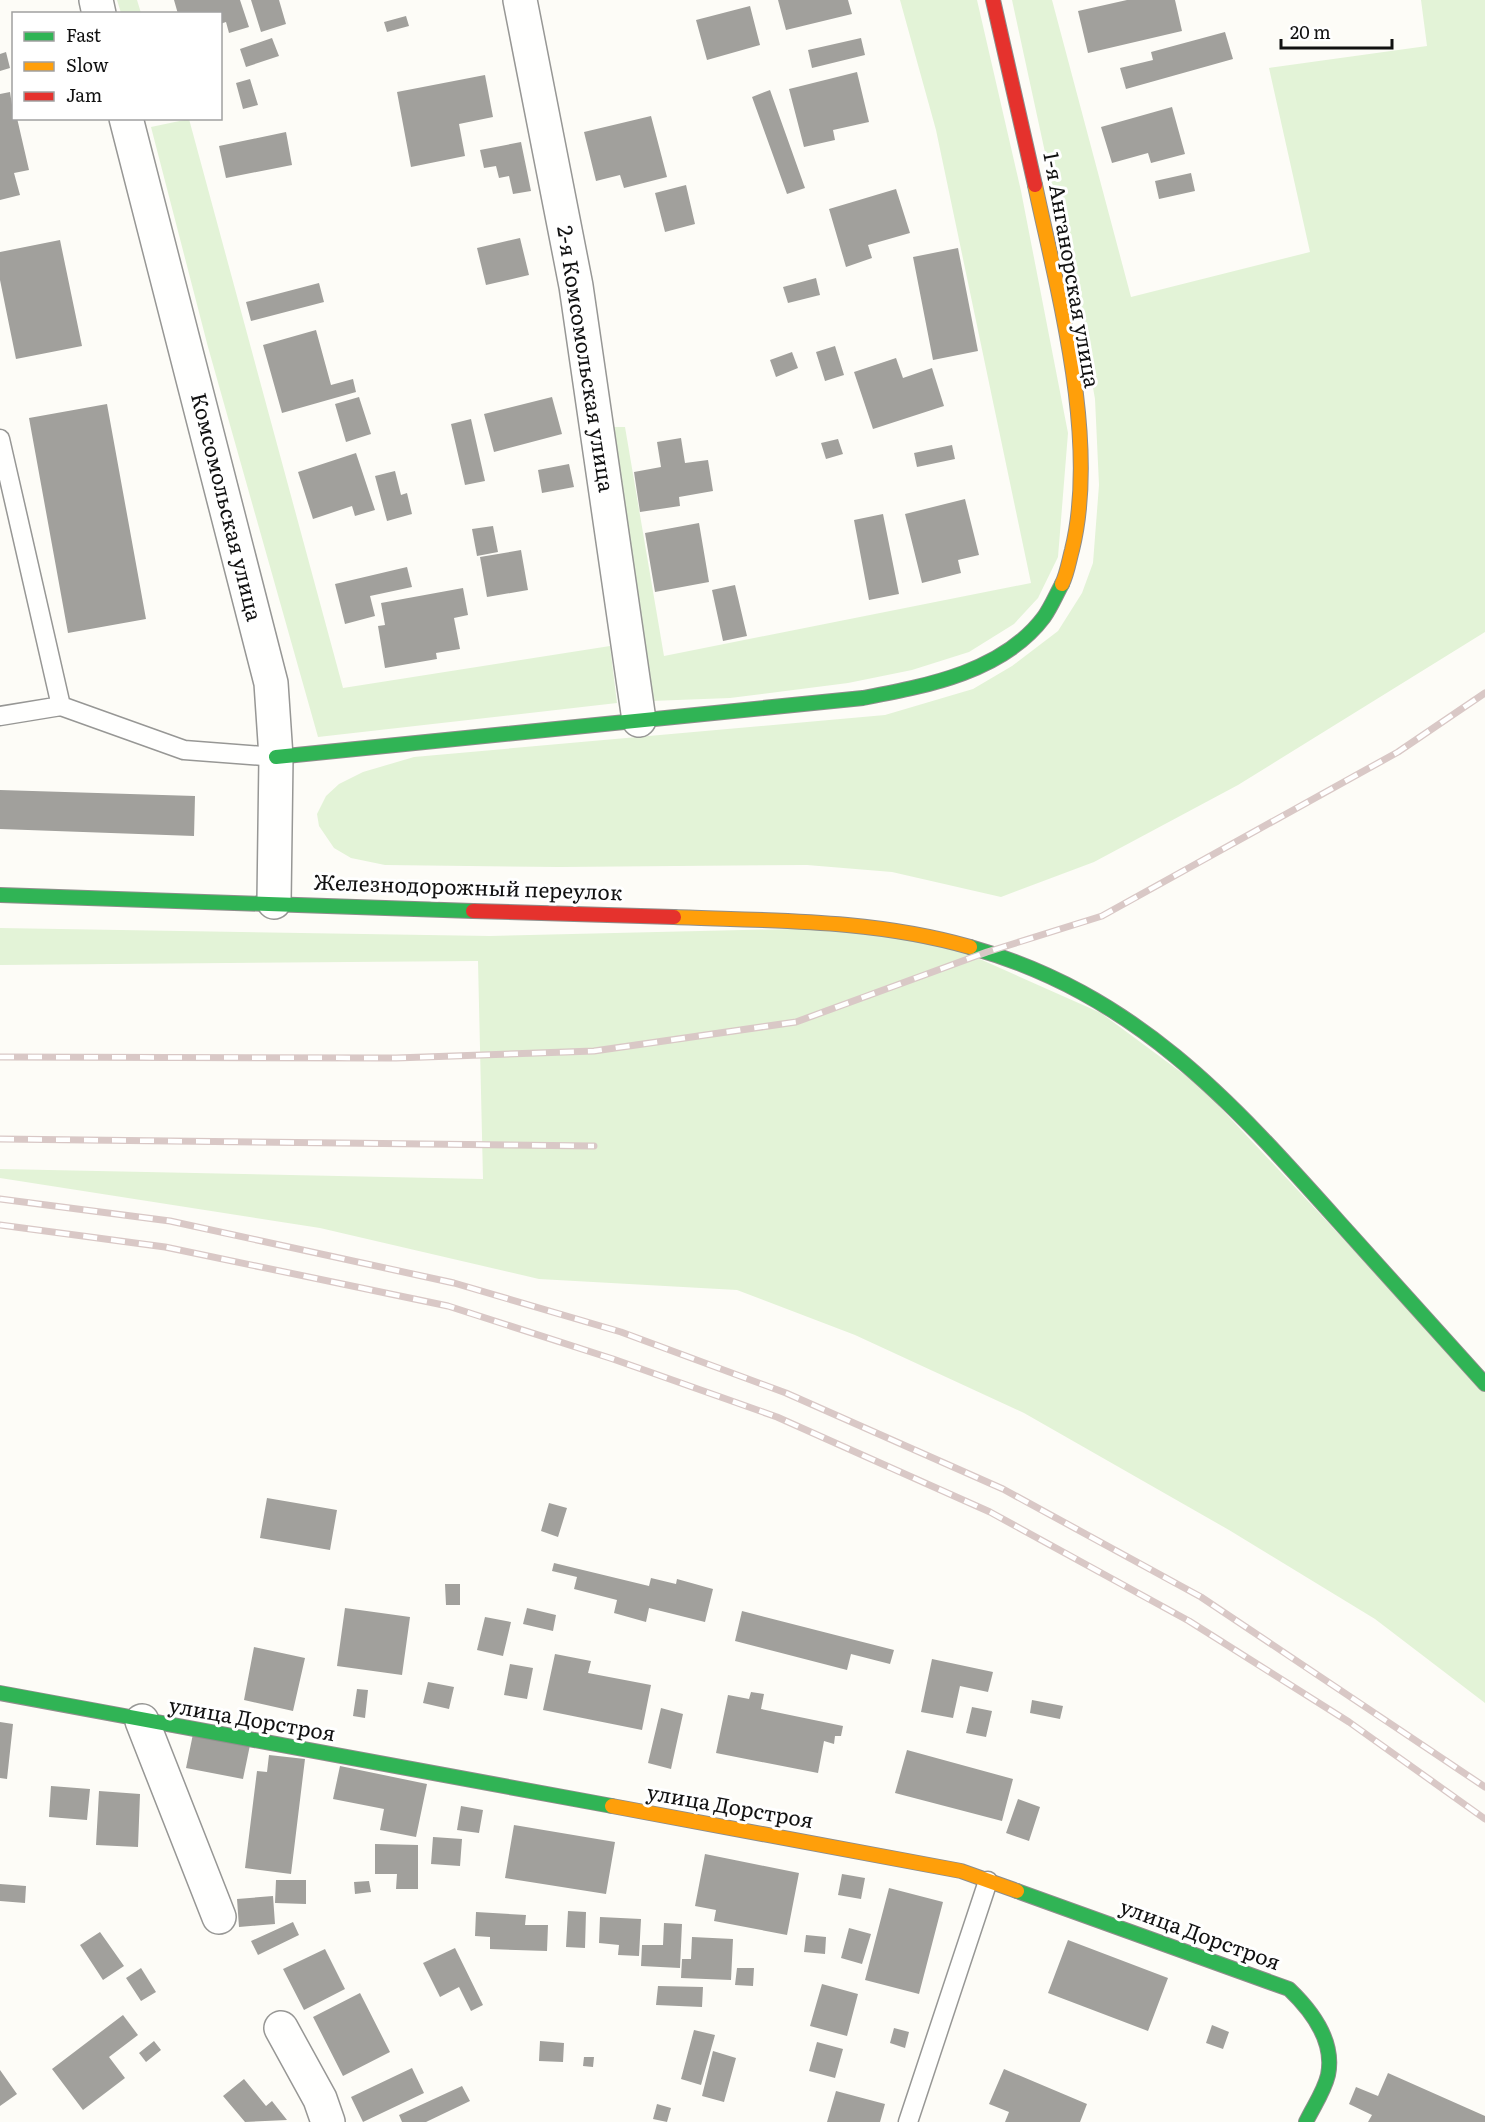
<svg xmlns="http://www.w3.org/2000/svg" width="1485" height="2122" viewBox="0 0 1485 2122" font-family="Literata,serif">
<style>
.green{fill:#e3f3d7}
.building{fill:#a1a09c}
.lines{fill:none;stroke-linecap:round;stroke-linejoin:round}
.lane-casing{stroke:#979795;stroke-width:21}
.street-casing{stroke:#979795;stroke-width:36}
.fast-casing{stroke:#8e8d8b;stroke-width:16}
.slow-casing{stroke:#8e8d8b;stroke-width:16}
.jam-casing{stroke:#8e8d8b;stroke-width:16}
.lane{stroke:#fffffe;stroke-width:18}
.street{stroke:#fffffe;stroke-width:33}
.fast{stroke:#30b455;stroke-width:14}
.slow{stroke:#ff9f0a;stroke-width:14}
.jam{stroke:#e5322d;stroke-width:14}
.rail-casing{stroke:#d9c8c6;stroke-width:7}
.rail{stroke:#fff;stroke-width:4.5;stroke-dasharray:14;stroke-linecap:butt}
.labels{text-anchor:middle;stroke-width:6;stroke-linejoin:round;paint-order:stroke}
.street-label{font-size:21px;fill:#111;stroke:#fff}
</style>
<rect width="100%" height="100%" fill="#fdfcf7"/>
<path class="green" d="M117,0H137L141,13H121Z
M900,0H977L1021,191L1068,433L1058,557L1038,598L1014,624L969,652L912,670L848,683L730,698L651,701L610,427H625L664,656L1031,583L936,130Z
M1012,0H1052L1131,297L1310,252L1269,68L1427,46L1421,0H1485V632L1238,785L1094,862L1001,897L892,872L807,865L559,867L385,865L351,858L334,848L319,826L317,814L326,796L339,784L363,772L414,757L885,715L973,689L1012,666L1058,631L1082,593L1093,563L1099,485L1095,399L1080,314Z
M189,119L343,688L610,646L617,703L318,737L208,347L151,127Z
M875,927L919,932L1101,1013L1201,1087L1485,1390V1703L1375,1619L1229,1530L1024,1413L855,1335L737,1290L539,1279L320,1228L0,1178V1169L483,1179L478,961L0,965V928L490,936Z"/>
<path class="building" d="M174,0H240L249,27L229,33L226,22L220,24V14H178Z
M251,0H279L286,24L261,32Z
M778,0H848L852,14L786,30Z
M1127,0H1175L1182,31L1088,53L1078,11Z
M750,6L760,45L707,60L696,20Z
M406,16L409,26L387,32L384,22Z
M1225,32L1233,59L1126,89L1120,68L1153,60L1151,52Z
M272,38L279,56L246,67L240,49Z
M861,38L865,55L812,68L808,50Z
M6,52L10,68L0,71V54Z
M857,72L869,122L833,130L835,140L804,147L789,89Z
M485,75L493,117L459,124L465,156L411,167L397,92Z
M250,79L258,105L243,109L236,83Z
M770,90L805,188L787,194L752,97Z
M10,92L14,118H17L29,170L14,173L20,195L0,200V94Z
M1172,107L1185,154L1151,163L1148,153L1112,163L1101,127Z
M651,116L667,177L624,188L620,175L596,181L584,132Z
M286,132L292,165L226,178L219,146Z
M521,142L531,191L513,194L509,176L499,178L496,166L484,168L480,150Z
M1191,173L1195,191L1159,199L1155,181Z
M686,185L695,224L665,232L655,193Z
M896,189L910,233L868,245L872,258L846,267L829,209Z
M520,238L529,275L486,285L477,248Z
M60,240L82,346L16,359L0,280V252Z
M958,248L978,351L933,360L913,257Z
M816,278L820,295L788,303L783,287Z
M319,283L324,302L251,321L246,302Z
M316,330L331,385L353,379L356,392L282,413L263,345Z
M835,346L844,375L825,381L816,352Z
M792,352L798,368L776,377L770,360Z
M896,358L903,378L932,368L944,406L873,429L854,372Z
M359,397L371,434L346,442L335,404Z
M552,397L562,434L494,452L484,414Z
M107,404L146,619L68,633L29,418Z
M471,419L485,481L465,485L451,424Z
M681,438L685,463L708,460L713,491L679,497L680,506L640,512L634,472L661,467L657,442Z
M838,439L843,454L826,459L821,443Z
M952,445L955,459L917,467L914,453Z
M356,453L375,510L355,516L352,506L313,519L298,472Z
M569,464L574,487L542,493L538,470Z
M395,471L401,495L407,493L412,514L387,521L375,476Z
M965,499L979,555L958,560L961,573L922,583L905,514Z
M883,514L899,594L869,600L854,520Z
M699,523L709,582L655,592L645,533Z
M493,526L498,552L477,556L472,529Z
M521,550L528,590L487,597L480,557Z
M407,567L412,587L370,596L375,616L345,624L335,584Z
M735,585L747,636L723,641L712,590Z
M463,588L468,615L454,618L460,649L436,653L437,659L385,668L378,626L385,625L381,603Z
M0,790L195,796L194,836L0,829Z
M267,1498L337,1510L330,1550L260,1538Z
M549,1503L567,1508L558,1537L541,1531Z
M554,1563L649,1586L651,1578L676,1584L677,1579L713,1589L705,1622L649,1608L646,1622L614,1613L617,1600L574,1589L577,1577L552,1571Z
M445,1584H460V1605H446Z
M345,1608L410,1617L402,1675L337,1666Z
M527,1608L556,1615L553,1631L523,1624Z
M742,1611L894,1650L890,1664L851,1654L847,1670L735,1641Z
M485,1617L511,1622L503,1656L477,1650Z
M254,1647L305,1658L293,1711L244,1700Z
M555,1654L591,1661L588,1673L651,1685L642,1730L543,1710Z
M932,1659L993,1672L988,1692L960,1686L953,1718L921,1712Z
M510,1664L533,1668L527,1699L504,1695Z
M428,1682L454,1687L449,1709L423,1703Z
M357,1689L368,1690L365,1718L353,1716Z
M751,1692L764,1694L761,1709L843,1726L841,1736H835L834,1744L824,1741L818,1773L716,1753L728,1695L749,1699Z
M1032,1700L1063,1706L1060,1719L1030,1713Z
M972,1707L992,1711L986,1737L966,1733Z
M661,1708L683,1714L671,1769L648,1763Z
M0,1722L13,1724L7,1779L0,1778Z
M193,1734L250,1745L243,1779L186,1768Z
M907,1750L1013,1779L1002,1821L895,1793Z
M269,1755L305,1759L291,1874L245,1868L257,1771L267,1772Z
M340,1766L427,1784L416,1837L380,1830L384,1809L333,1799Z
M51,1786L90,1789L87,1820L49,1817Z
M99,1791L140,1794L138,1847L96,1845Z
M1018,1799L1040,1807L1029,1841L1006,1833Z
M461,1806L483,1810L479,1833L457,1830Z
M514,1825L615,1842L606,1894L505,1878Z
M433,1837L462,1839L460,1866L431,1864Z
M375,1844L418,1845V1889H396L397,1874H375Z
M705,1854L799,1873L787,1935L714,1921L716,1910L695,1906Z
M842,1874L865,1878L861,1899L838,1895Z
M276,1880H306V1904L275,1903Z
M369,1881L371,1892L355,1894L354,1882Z
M0,1884L26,1886L25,1903L0,1901Z
M889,1888L943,1902L919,1994L865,1980Z
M273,1896L275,1924L239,1927L237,1899Z
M568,1911L586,1912L585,1948L566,1947Z
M476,1912L526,1915L525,1925H548L547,1951L490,1949V1937L475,1936Z
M600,1917L641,1919L639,1956L618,1955L619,1945L599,1943Z
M293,1922L299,1935L258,1955L251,1941Z
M664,1923L682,1924L680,1968L641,1966L642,1945H663Z
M849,1928L871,1934L862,1964L841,1958Z
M100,1932L124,1966L103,1980L80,1945Z
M806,1935L826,1937L825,1954L804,1952Z
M692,1937L733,1939L731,1980L681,1978L682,1959H691Z
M1068,1940L1168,1978L1148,2031L1048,1993Z
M455,1948L483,2005L471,2011L459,1987L440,1997L423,1963Z
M325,1949L345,1989L304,2010L283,1969Z
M141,1968L156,1992L141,2001L126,1978Z
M737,1968H754L753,1986L735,1985Z
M822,1984L858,1994L847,2036L810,2026Z
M658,1986L703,1987L702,2007L656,2005Z
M360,1993L390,2052L343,2076L313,2017Z
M123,2015L138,2035L109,2057L125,2078L83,2110L52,2069Z
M1212,2025L1229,2032L1223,2049L1206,2043Z
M894,2028L909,2032L905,2048L890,2043Z
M694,2030L715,2035L701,2085L681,2079Z
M154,2041L161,2050L146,2062L139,2053Z
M540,2041L564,2043L563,2062L539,2061Z
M817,2042L843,2049L835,2078L809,2071Z
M713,2051L736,2058L724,2102L702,2096Z
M584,2057H594L593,2067L583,2066Z
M412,2068L424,2093L363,2122L351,2097Z
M1004,2069L1087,2104L1080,2122H1005L1009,2112L989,2104Z
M0,2070L17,2094L0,2106Z
M1388,2073L1485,2116V2122H1368L1372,2115L1349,2104L1356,2087L1378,2096Z
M244,2079L266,2106L272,2101L287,2120L245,2122L223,2096Z
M462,2086L470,2101L426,2122H402L399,2115Z
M836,2091L885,2104L880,2122H827Z
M657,2104L671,2108L667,2122L653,2119Z"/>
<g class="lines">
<defs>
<path id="lane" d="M0,439L61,706L0,716
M61,706L184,750L276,757
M908,2122L988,1881"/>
<path id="street" d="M96,0L99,14
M520,0L576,286L639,720
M126,118L271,683L276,757L274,902
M142,1721L219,1917
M281,2028L320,2099L328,2122"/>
<path id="fast" d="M276,757L863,698C926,686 1003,672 1044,617C1051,607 1056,595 1062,584
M0,895L473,911
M970,947C1135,994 1229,1099 1339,1222C1387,1276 1436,1330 1485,1384
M0,1693L612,1806
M1017,1891L1289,1989C1312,2011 1335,2041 1328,2075C1324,2092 1313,2107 1306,2122"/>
<path id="slow" d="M1035,185C1058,293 1099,441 1072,550C1069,561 1067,574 1062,584
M674,917C775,921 872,919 970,947
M612,1806L961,1871L1017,1891"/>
<path id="jam" d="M993,0L1035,185
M473,911L674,917"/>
</defs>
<use href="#lane" class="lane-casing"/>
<use href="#street" class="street-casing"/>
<use href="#fast" class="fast-casing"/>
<use href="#slow" class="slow-casing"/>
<use href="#jam" class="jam-casing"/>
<use href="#lane" class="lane"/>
<use href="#street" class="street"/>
<use href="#fast" class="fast"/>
<use href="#slow" class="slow"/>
<use href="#jam" class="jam"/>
<defs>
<path id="rail" d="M0,1057L396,1058L594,1051L796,1022L987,952L1102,916L1398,752L1485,693
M0,1139L594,1146
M0,1199L170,1221L454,1283L621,1332L786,1393L1003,1489L1201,1597L1485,1787
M0,1225L165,1247L448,1306L613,1359L777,1417L990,1512L1189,1621L1349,1722L1485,1819"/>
</defs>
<use href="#rail" class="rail-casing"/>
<use href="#rail" class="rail"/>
</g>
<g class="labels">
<g class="street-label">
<text transform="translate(1071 270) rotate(80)" y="7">1-я Анганорская улица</text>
<text transform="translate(585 359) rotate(81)" y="7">2-я Комсомольская улица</text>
<text transform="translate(226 507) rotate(76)" y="7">Комсомольская улица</text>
<text transform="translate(468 888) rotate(2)" y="7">Железнодорожный переулок</text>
<text transform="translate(252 1720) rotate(10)" y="7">улица Дорстроя</text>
<text transform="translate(730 1807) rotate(10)" y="7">улица Дорстроя</text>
<text transform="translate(1200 1935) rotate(20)" y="7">улица Дорстроя</text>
</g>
</g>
<rect x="12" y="12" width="210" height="108" fill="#ffffff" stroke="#a0a0a0" stroke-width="1.5"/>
<rect x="24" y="32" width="30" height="9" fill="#30b455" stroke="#a0a0a0" stroke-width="1.5"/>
<text x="66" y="42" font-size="18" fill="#111111">Fast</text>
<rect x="24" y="62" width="30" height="9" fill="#ff9f0a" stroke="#a0a0a0" stroke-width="1.5"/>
<text x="66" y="72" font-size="18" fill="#111111">Slow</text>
<rect x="24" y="92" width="30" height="9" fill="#e5322d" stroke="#a0a0a0" stroke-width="1.5"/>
<text x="66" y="102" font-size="18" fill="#111111">Jam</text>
<path d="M1281 39v9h111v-9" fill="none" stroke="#111111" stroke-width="3"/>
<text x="1290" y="39" font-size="18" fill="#111111" stroke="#ffffff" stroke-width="4.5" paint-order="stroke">20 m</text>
</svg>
